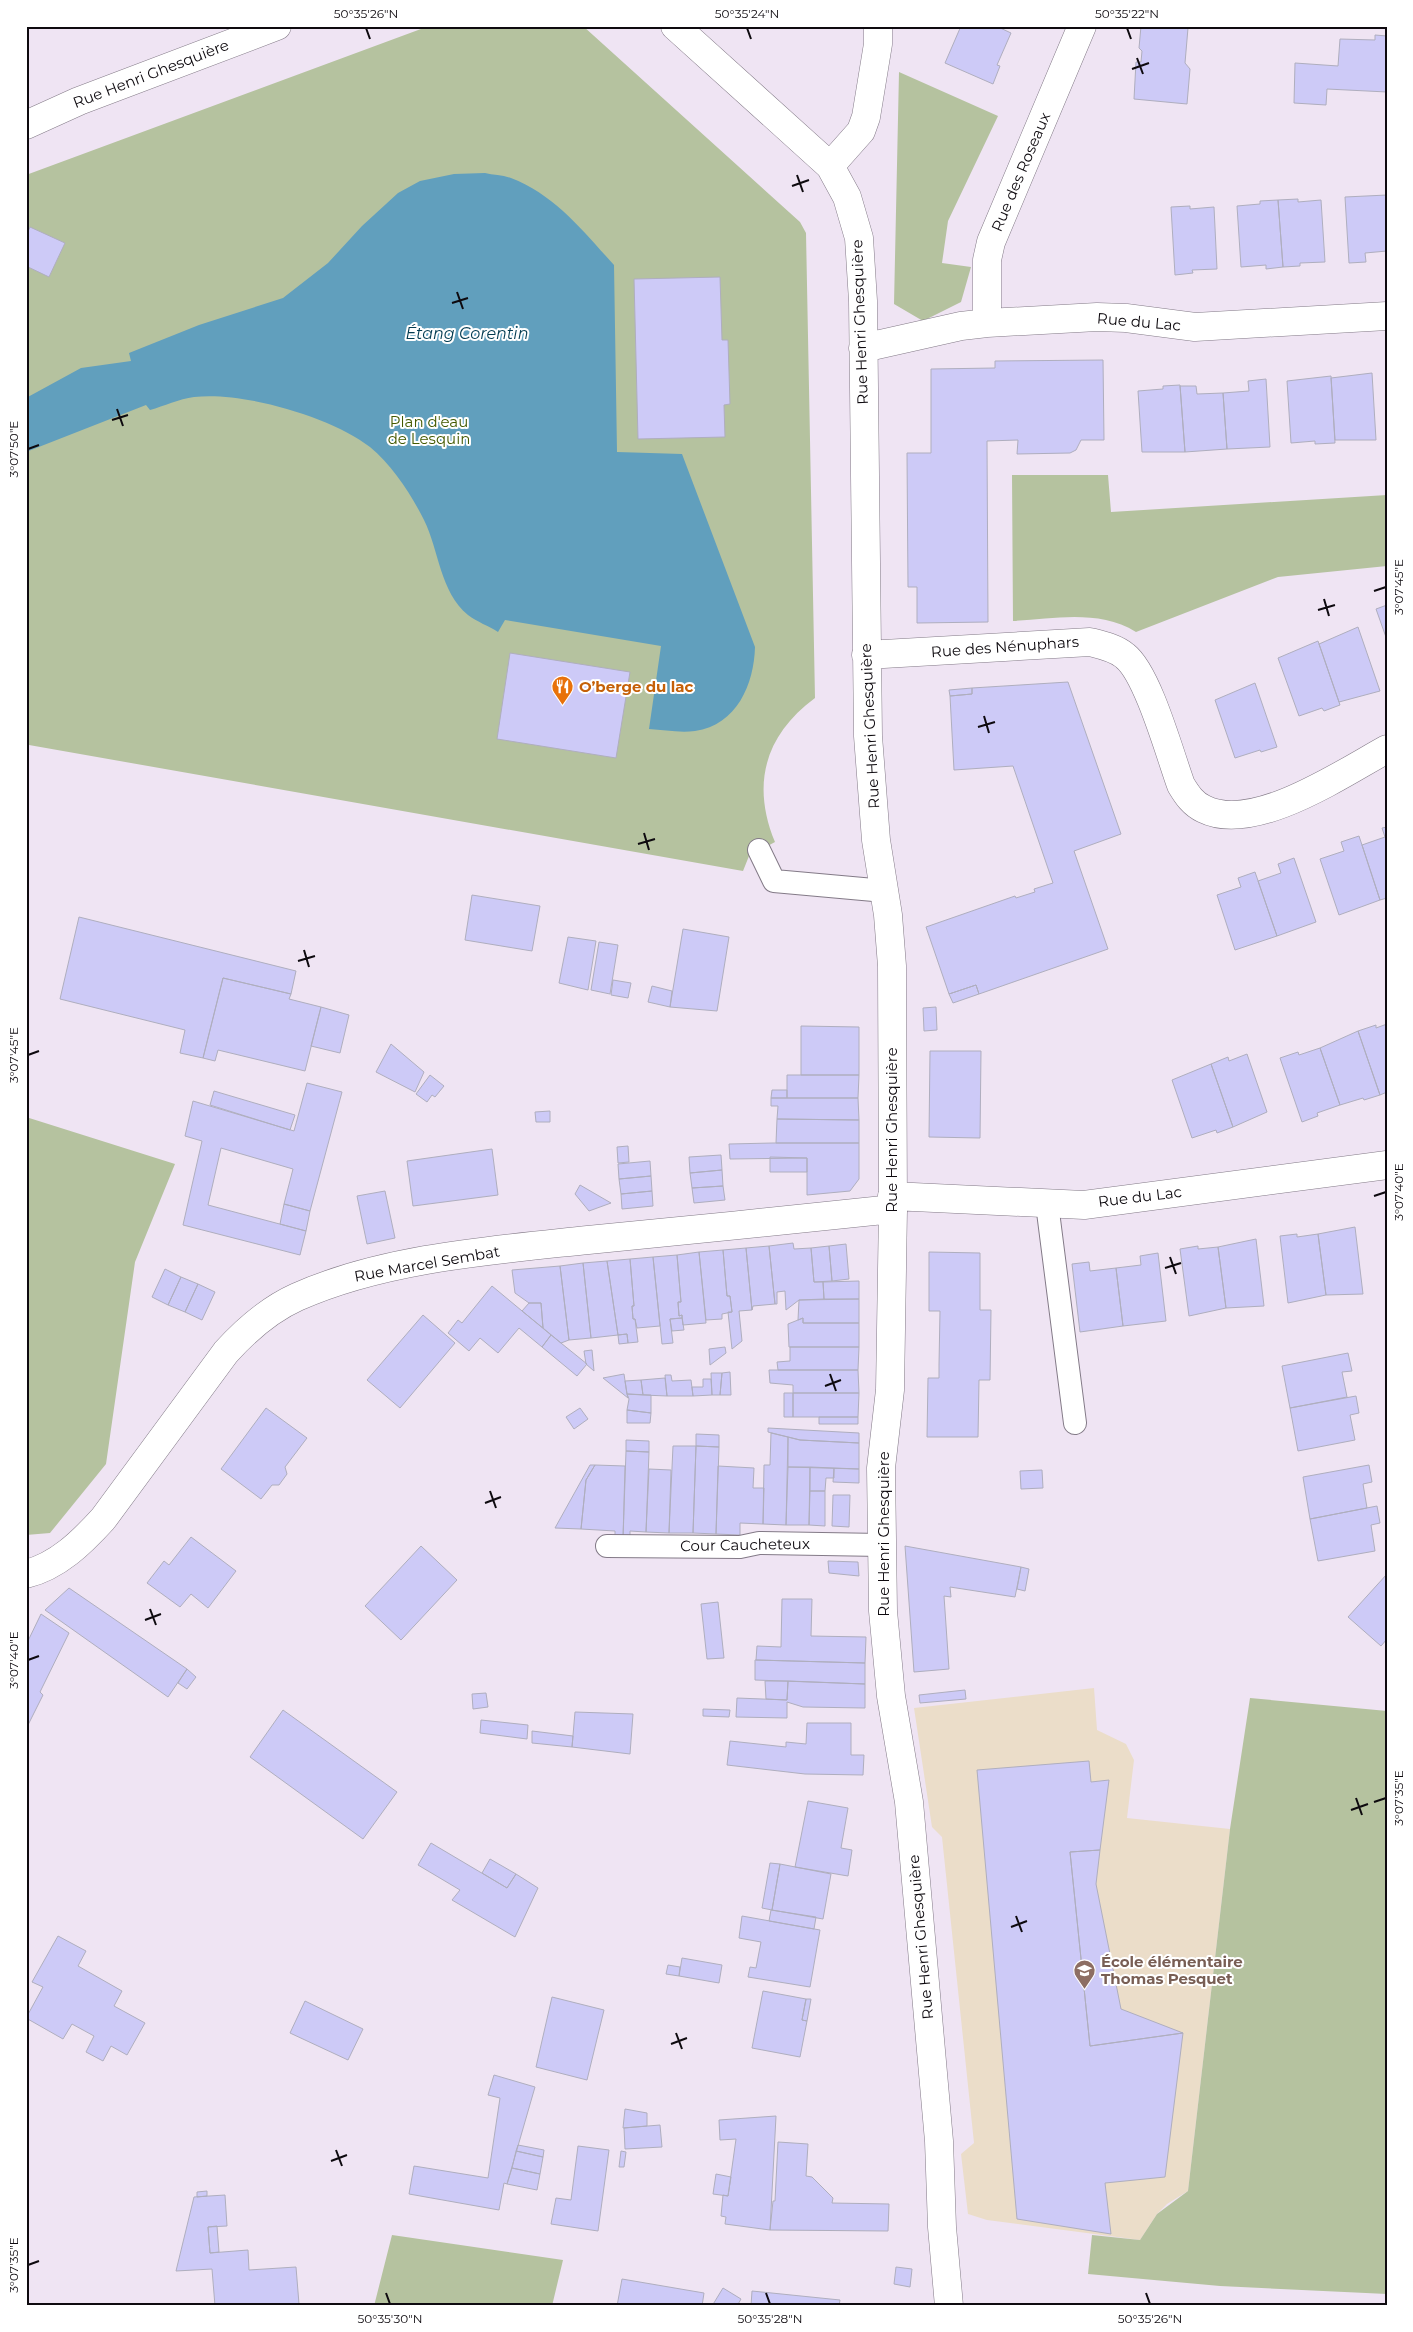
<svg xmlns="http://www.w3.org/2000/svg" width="1413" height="2332" viewBox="0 0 1413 2332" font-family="Montserrat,sans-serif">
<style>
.education{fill:#ebddc9}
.green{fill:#b5c29f}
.water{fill:#619fbd}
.building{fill:#cdcaf7;stroke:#afaebe}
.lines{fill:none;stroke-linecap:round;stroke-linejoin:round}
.lane-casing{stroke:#837a87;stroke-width:24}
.street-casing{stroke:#837a87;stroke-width:29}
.secondary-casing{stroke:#837a87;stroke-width:29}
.lane{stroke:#fff;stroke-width:22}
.street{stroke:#fff;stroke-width:28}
.secondary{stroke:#fff;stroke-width:28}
.ticks{fill:none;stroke:#0e0a0f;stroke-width:2}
.labels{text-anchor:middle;stroke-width:4;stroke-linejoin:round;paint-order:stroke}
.street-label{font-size:15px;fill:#0e0a0f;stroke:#fff}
.park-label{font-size:15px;fill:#445a00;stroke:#fff}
.food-label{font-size:15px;font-weight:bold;fill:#c56008;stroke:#fff;text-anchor:start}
.education-label{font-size:15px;font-weight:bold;fill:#785e54;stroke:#fff;text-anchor:start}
.water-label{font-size:16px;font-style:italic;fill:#023b51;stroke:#fff}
.neatline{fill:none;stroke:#0e0a0f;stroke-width:2}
.ticks-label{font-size:12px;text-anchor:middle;fill:#0e0a0f}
</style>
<rect width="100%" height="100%" fill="#efe4f3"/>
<path class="education" d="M1094,1688L1097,1730L1126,1744L1134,1760L1127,1818L1230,1829L1188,2191L1167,2204L1157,2214L1140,2240L987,2220L968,2214L961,2154L974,2143L942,1837L932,1827L914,1708Z"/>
<path class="green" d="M429,26H583L800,222L806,233L815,698C765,735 751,784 775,842L749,856L743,871L29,745L26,749V175Z
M899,72L998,116L948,221L942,263L971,267L961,302L923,321L894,304Z
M1012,475H1108L1111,512L1387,495V566L1278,577L1136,632C1098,609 1054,619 1013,621Z
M26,1117L175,1164L135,1262L106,1464L50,1533L26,1535Z
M1250,1698L1387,1711V2294L1220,2286L1088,2274L1092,2235L1140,2240L1157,2214L1188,2191L1230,1829Z
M392,2235L563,2260L552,2306H374Z"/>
<path class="water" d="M485,173C493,175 503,175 511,178C555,195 583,231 614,265L617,452L682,454L755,647C754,684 737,725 695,731C680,733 664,730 649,729L661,646L505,620L498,632C489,626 477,622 468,615C440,592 439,550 424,520C411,494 392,465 370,447C332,417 242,391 194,397C179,399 164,406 150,410L146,405L26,452V398L81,368L131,361L129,353L199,325L283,298L328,263L362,226L398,193L420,181L454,174Z"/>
<path class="building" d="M961,26H996L1011,33L997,65L1000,66L993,84L945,63Z
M1141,26L1188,28L1185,63L1190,69L1187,104L1134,99L1136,62H1141L1142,51L1139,48Z
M1375,35L1387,36V92L1327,89L1326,105L1294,103L1295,63L1338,66L1340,39L1375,40Z
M1387,195V251L1365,253L1366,262L1349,263L1345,197Z
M1298,199V202L1321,200L1325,262L1300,263V266L1283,267L1278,200Z
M1278,200L1283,267L1266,269V265L1241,267L1237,206L1260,204V201Z
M1190,206V209L1214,207L1217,269L1192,270L1193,273L1175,275L1171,207Z
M30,227L65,243L49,277L26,266V236Z
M720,277L722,340H728L730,404L724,405L725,437L638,439L634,279Z
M1103,360L1104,440H1081L1076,450L1070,453L1017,454L1018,440L987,441L988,622L917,623V587H908L907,453H931V369L995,368V361Z
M1372,373L1376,440H1335L1331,378Z
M1331,376L1335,443L1315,444V441L1291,443L1287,381Z
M1266,379L1270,447L1227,449L1223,393L1249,391L1248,381Z
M1180,385L1185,452H1142L1138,391L1163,389V386Z
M1180,386H1196L1197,394L1223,393L1227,449L1185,452Z
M1387,605V640L1376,609Z
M1358,627L1380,691L1339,702L1319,644Z
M1318,641L1340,705L1324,711L1322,708L1299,716L1278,658Z
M510,653L630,672L616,758L497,739Z
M1068,682L1121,834L1074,851L1108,949L979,994L976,985L949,994L926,927L1015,896L1016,898L1035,892L1034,889L1053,883L1013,766L954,770L950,696L972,694V688Z
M1255,683L1277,747L1261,752L1260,750L1235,758L1215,700Z
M972,688V694L950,696L949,690Z
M1387,827V898L1380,900L1362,845L1385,837L1382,828Z
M1359,836L1380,900L1339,915L1320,859L1344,851L1341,842Z
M1294,858L1316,922L1277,936L1258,881L1281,873L1278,864Z
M1255,872L1277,936L1235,950L1217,895L1241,887L1238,878Z
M472,895L540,906L532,951L465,940Z
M79,917L296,971L291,994L223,978L203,1058L180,1053L185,1030L60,999Z
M683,929L729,937L717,1011L670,1007Z
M568,937L596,941L588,990L559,983Z
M599,942L618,945L610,994L591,990Z
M223,978L291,994L289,999L321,1007L305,1071L218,1050L215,1061L203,1058Z
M613,980L631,983L628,998L611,995Z
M976,985L979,994L953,1003L949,994Z
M652,986L672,991L670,1007L648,1002Z
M321,1007L349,1015L340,1053L311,1046Z
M936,1007L937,1030L924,1031L923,1008Z
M1387,1024V1092L1380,1095L1358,1031L1376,1025V1028Z
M801,1026L859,1027V1075H801Z
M1358,1031L1380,1095L1364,1100L1363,1098L1340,1105L1320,1048Z
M391,1044L424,1072L415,1092L376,1072Z
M1320,1048L1340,1105L1317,1113L1318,1116L1302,1122L1280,1058L1298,1052L1299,1055Z
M930,1051H981L980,1138L929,1137Z
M1247,1054L1267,1112L1233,1127L1211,1064L1228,1057L1229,1061Z
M1211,1064L1233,1127L1217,1133L1216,1130L1192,1138L1172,1080Z
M430,1075L444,1086L435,1097L432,1095L427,1102L416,1094Z
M787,1075H859L858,1098H787Z
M307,1083L342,1092L310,1211L284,1204L293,1169L221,1148L208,1205L306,1231L300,1255L183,1225L202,1141L185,1136L193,1101L294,1131Z
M772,1090H787V1098H771Z
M214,1091L295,1115L290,1130L210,1105Z
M771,1098H858L859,1120L777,1119L778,1106H771Z
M550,1111V1122H536L535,1112Z
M777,1119L859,1120V1143H776Z
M773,1143H859V1179L850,1191L807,1195V1158L730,1159L729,1144Z
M628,1146L629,1162L618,1163L617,1147Z
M492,1149L498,1195L413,1206L407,1161Z
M721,1155L722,1170L690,1173L689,1157Z
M770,1157L807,1158V1172H770Z
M650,1161L651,1176L619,1179L618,1164Z
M722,1170L723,1186L692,1188L690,1173Z
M651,1176L652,1191L621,1194L619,1179Z
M580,1185L611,1203L589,1211L575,1194Z
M723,1186L725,1200L694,1203L692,1188Z
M385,1191L395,1238L367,1244L357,1196Z
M652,1191L653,1206L622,1209L621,1194Z
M284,1204L310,1211L306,1231L280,1224Z
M1355,1227L1363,1294L1326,1295L1318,1234Z
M1297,1234V1237L1318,1234L1326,1295L1288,1303L1280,1236Z
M1256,1239L1264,1306L1226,1308L1218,1247Z
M793,1243L794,1249L811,1248L814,1282H823L824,1299L799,1300L786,1310L785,1291L777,1292V1304H775L769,1246Z
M846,1244L849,1279L832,1281L829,1246Z
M769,1246L775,1304L753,1306L752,1310L746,1248Z
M829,1246L832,1281L814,1282L811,1248Z
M1198,1246V1249L1218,1247L1226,1308L1189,1316L1180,1249Z
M746,1248L752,1310L739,1311L742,1341L732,1349L728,1312H732L730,1296H727L723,1250Z
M723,1250L727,1296H730L732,1312L722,1314V1319L706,1320L699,1252Z
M699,1252L706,1323L683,1325L682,1315L679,1316L678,1302H681L677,1255Z
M929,1252L980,1253V1310H991L990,1380H979L978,1437H927L928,1378H939V1365L940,1311H929Z
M1158,1253L1166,1321L1123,1326L1116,1268L1141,1265L1140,1256Z
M677,1255L681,1302H678L679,1316L682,1315V1318L670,1319L673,1343L662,1344L653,1257Z
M653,1257L660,1326L637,1328L635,1319H633L632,1306H634L630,1259Z
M630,1259L634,1306H632L633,1319H635L638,1342L628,1343L627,1334L618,1335L607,1261Z
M607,1261L618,1335L591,1338L583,1263Z
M1089,1262L1090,1271L1116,1268L1123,1326L1080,1332L1072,1264Z
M583,1263L591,1338L569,1340L560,1266Z
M560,1266L569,1340L561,1343L543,1328L541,1303H529L515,1293L512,1270Z
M165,1269L181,1277L168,1305L152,1297Z
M181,1277L198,1284L185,1312L168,1305Z
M859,1281V1299H824L823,1282Z
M198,1284L215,1292L202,1320L185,1312Z
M492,1286L551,1335L542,1347L519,1328L498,1353L480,1338L469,1351L448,1333L458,1320L462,1323Z
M859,1299V1323H803V1318L798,1320L799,1300Z
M529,1303H541L543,1328L522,1311Z
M423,1315L455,1343L400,1408L367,1380Z
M682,1318L684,1330L672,1331L670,1319Z
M803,1318V1323H859V1347H789L788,1324Z
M627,1334L628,1343L619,1344L618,1335Z
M551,1335L587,1364L577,1376L542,1347Z
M725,1347L726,1353L710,1365L709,1349Z
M790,1347H859L858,1370H778L777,1362L790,1361Z
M592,1350L594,1371L586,1364L584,1351Z
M1348,1353L1352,1371L1342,1372L1347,1397L1290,1408L1282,1366Z
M769,1370H858L859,1393H793V1385L770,1383Z
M730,1372L731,1395H720L722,1373Z
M711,1373H722L720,1395H712Z
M624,1374L627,1394L628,1398L603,1378Z
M665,1375H671L672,1381L691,1380L693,1396H667Z
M665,1378L667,1396L643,1395L641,1380Z
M703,1379H711L712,1395L693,1396L692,1387H703Z
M641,1380L643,1395L627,1394L625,1381Z
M784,1393H793V1417H784Z
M793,1393H859L858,1417H793Z
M627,1394L651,1395V1413L627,1410L629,1399Z
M1356,1396L1359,1413L1350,1415L1355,1440L1298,1451L1290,1408Z
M266,1408L307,1438L285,1467L287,1474L279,1485H272L261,1499L221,1469Z
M580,1408L588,1419L574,1429L566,1417Z
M627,1410L651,1413L650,1423H627Z
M819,1417H858V1424H819Z
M768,1428L859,1433V1443L800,1440L768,1432Z
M771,1433L788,1437L786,1525L763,1524L764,1465H770Z
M696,1434L719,1435V1447L696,1446Z
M788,1437L800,1440L859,1443V1469L788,1467Z
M626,1440L649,1441V1452L626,1451Z
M673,1446H696L693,1533H669Z
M696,1446L719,1447L716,1534L693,1533Z
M626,1451L649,1452L646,1532L630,1531V1540L623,1539Z
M590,1465H595L586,1480L581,1529L555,1528Z
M595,1465L625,1466L623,1539H615V1531L581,1529L586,1480Z
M1369,1465L1372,1482L1363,1484L1367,1508L1310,1519L1303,1477Z
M718,1466L754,1468L753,1488H764L763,1524L740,1523V1535L716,1534Z
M788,1467H810L809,1525H786Z
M810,1467L834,1468V1478H826L825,1491H810Z
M834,1468L859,1469V1483L833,1482Z
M649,1469L671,1470L669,1533L646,1532Z
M1042,1470L1043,1488L1021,1489L1020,1471Z
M810,1491H825V1526L809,1525Z
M833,1495H850L849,1527L832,1526Z
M1377,1506L1380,1523L1371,1525L1375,1551L1318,1561L1310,1519Z
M191,1537L236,1571L208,1608L191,1594L180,1607L147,1583L164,1561L169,1565Z
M421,1546L457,1580L401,1640L365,1606Z
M905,1546L1021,1567L1015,1597L950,1587L951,1597L944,1596L949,1669L914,1672Z
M828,1561L858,1562L859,1576L829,1573Z
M1021,1567L1029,1569L1025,1591L1017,1589Z
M1387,1574V1639L1381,1646L1348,1617Z
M69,1588L187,1669L168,1697L45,1610Z
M782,1599H812L811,1636L866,1637L865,1663L756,1660L757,1646L781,1647Z
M718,1602L724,1658L707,1659L701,1604Z
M41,1614L69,1633L40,1692L43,1695L26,1729V1645Z
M755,1660L865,1663V1684L755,1680Z
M187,1669L196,1677L187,1689L178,1683Z
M765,1681H788L787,1700L766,1699Z
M788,1681L865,1684V1708L803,1707L787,1702V1718L736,1717L737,1698L787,1700Z
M965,1690L966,1699L920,1703L919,1695Z
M486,1693L488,1707L473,1709L472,1694Z
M703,1709L730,1710L729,1717L703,1716Z
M283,1710L397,1792L363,1839L250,1757Z
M575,1712L633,1714L630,1754L572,1747Z
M481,1720L528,1725L527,1739L480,1733Z
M807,1723H851V1755H864L863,1775L805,1774L727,1765L730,1741L786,1747V1742L806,1744Z
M532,1731L573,1736L572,1747L532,1743Z
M1089,1761L1091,1782L1109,1780L1100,1850L1070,1852L1090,2046L1183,2033L1165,2177L1105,2183L1111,2234L1017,2219L977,1770Z
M808,1801L848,1808L841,1848L852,1850L848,1876L795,1867Z
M431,1843L507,1888L516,1874L538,1888L515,1937L452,1900L460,1890L418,1865Z
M1100,1850L1096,1884L1121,2009L1183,2033L1090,2046L1070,1852Z
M490,1859L516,1874L507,1888L482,1873Z
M770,1863L780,1864L772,1910L762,1908Z
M780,1864L831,1874L823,1919L772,1910Z
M771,1910L816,1917L814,1929L769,1921Z
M742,1916L820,1930L810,1987L748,1977L750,1967L756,1968L761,1942L739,1938Z
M58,1936L86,1951L78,1966L122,1991L114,2006L145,2023L127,2055L111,2046L103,2061L86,2052L94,2036L72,2024L63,2039L26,2018L43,1987L32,1982Z
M682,1958L722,1965L719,1983L679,1976Z
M668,1965L680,1967L679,1976L666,1974Z
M763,1991L806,1999L802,2020L807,2021L800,2057L752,2048Z
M552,1997L604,2010L587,2080L536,2067Z
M806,1999H811L807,2021L802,2020Z
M305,2001L363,2029L348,2060L290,2033Z
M494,2075L535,2087L507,2184L504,2183L499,2210L409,2194L414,2166L488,2178L500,2098L488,2095Z
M625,2109L647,2113V2126L623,2128Z
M776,2116L770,2230L725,2224L726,2217L721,2216L723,2195L728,2196L736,2139L720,2140L719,2120Z
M660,2125L662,2147L625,2149L624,2128Z
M778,2142L808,2144L806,2176L812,2177L833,2198L832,2203L889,2204L888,2231L770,2230L773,2201H775Z
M518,2145L544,2150L543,2157L516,2151Z
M578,2146L609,2150L598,2231L551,2224L556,2198L571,2200Z
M516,2151L543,2157L540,2174L512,2168Z
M621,2151L626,2152L624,2167H619Z
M512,2168L540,2174L537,2190L507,2184Z
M716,2174L731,2177L728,2196L713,2194Z
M207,2191V2196L197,2197V2192Z
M225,2195L227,2226L208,2227L210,2253L248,2250L249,2270L296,2267L299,2304L215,2306L212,2269L176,2271L194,2197Z
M217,2226L219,2252L210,2253L208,2227Z
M896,2267L912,2269L910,2287L894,2284Z
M622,2279L704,2293L702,2306H617Z
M723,2288L741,2299L737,2306H712Z
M752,2291L840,2300L839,2306H751Z"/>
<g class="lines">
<defs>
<path id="lane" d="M759,850L774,881L885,891
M1047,1204L1075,1423
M607,1546L740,1547L759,1543L882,1545"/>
<path id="street" d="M675,26L830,166L847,197L859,238L863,301L868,736L876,840L888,915L892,966L893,1209
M26,125L79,101L277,26
M830,166L861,131L866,117L878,44V26
M987,323V260L991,242L1082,26
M863,348L961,326L987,323L1097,317L1126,318L1195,327L1387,316
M866,655L1090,642C1102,645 1116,648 1125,656C1148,674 1170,755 1181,785C1187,795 1193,804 1204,809C1254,834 1343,773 1387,749
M892,1196L1084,1205L1387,1165"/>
<path id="secondary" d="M26,1574C58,1566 82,1542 103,1519L226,1352C246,1330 268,1310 297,1297C384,1258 494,1250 588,1240C690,1230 791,1220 893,1209L890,1390L881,1468L883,1611L891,1696L909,1802L939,2141L942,2227L949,2306"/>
</defs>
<use href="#lane" class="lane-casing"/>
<use href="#street" class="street-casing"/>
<use href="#secondary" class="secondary-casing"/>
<use href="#lane" class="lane"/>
<use href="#street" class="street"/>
<use href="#secondary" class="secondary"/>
</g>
<path class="ticks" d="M366,28L370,39M747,28L751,39M1127,28L1131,39M1137,58L1143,74M1132,69L1149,63M797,175L803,192M792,186L809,180M457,292L463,309M452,303L468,298M117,409L123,426M112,420L128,415M28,449L39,445M1374,591L1386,587M1324,599L1329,616M1318,610L1335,605M984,716L989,733M978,727L995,722M644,833L649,850M638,844L655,839M304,950L309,967M298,961L315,956M28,1055L39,1051M1374,1196L1386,1192M1170,1257L1176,1274M1165,1268L1181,1263M830,1374L836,1391M825,1386L841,1380M490,1491L496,1508M485,1503L501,1497M150,1609L156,1625M145,1620L161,1614M28,1660L39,1656M1356,1798L1362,1815M1374,1802L1386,1798M1351,1810L1368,1804M1016,1916L1022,1932M1011,1927L1027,1921M676,2033L682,2049M671,2044L687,2038M336,2150L342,2166M331,2161L347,2155M28,2265L39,2261M386,2293L390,2304M766,2293L770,2304M1146,2293L1150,2304"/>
<defs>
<symbol id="restaurant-pin" viewBox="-11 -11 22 30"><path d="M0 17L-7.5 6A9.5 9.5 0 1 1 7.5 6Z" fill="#e8710a" stroke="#fff"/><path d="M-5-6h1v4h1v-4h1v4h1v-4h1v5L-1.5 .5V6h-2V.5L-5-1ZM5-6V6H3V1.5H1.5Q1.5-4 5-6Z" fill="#fff"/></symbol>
<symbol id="school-pin" viewBox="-11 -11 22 30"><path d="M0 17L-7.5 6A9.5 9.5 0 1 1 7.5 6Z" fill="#8d6e63" stroke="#fff"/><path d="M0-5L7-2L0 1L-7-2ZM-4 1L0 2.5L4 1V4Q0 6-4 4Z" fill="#fff"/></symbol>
</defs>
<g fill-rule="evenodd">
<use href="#restaurant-pin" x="550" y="674" width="25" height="34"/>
<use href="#school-pin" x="1072" y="1958" width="25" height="34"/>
</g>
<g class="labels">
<g class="street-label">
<text transform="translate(151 74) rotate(-21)" y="5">Rue Henri Ghesquière</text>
<text transform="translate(1021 172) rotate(-67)" y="5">Rue des Roseaux</text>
<text transform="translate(860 322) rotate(-92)" y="5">Rue Henri Ghesquière</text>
<text transform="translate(1139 322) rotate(5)" y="5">Rue du Lac</text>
<text transform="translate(1005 647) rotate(-4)" y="5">Rue des Nénuphars</text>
<text transform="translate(870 726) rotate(-93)" y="5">Rue Henri Ghesquière</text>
<text transform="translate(892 1130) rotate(-90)" y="5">Rue Henri Ghesquière</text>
<text transform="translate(1140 1197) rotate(-7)" y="5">Rue du Lac</text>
<text transform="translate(427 1264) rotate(-10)" y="5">Rue Marcel Sembat</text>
<text transform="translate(884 1534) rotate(-90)" y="5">Rue Henri Ghesquière</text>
<text transform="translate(745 1545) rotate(-1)" y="5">Cour Caucheteux</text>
<text transform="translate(921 1937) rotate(-95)" y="5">Rue Henri Ghesquière</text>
</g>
<g class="park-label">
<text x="429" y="427">Plan d'eau<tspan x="429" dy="17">de Lesquin</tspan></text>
</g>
<g class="food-label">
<text x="579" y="692">O’berge du lac</text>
</g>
<g class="education-label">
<text x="1101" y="1967">École élémentaire<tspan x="1101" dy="17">Thomas Pesquet</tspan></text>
</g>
<g class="water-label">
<text x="467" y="339">Étang Corentin</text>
</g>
</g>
<rect width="1413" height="2332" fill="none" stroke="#ffffff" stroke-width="55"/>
<rect x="28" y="28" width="1358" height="2276" class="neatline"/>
<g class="ticks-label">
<text x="366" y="18">50°35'26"N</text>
<text x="747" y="18">50°35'24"N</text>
<text x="1127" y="18">50°35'22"N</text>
<text transform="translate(14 449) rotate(-90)" y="4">3°07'50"E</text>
<text transform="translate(1399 587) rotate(-90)" y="4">3°07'45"E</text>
<text transform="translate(14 1055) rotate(-90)" y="4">3°07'45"E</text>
<text transform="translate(1399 1192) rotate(-90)" y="4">3°07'40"E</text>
<text transform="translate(14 1660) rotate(-90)" y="4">3°07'40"E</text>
<text transform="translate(1399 1798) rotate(-90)" y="4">3°07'35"E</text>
<text transform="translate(14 2265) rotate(-90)" y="4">3°07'35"E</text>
<text x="390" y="2323">50°35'30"N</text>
<text x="770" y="2323">50°35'28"N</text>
<text x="1150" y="2323">50°35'26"N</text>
</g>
</svg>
